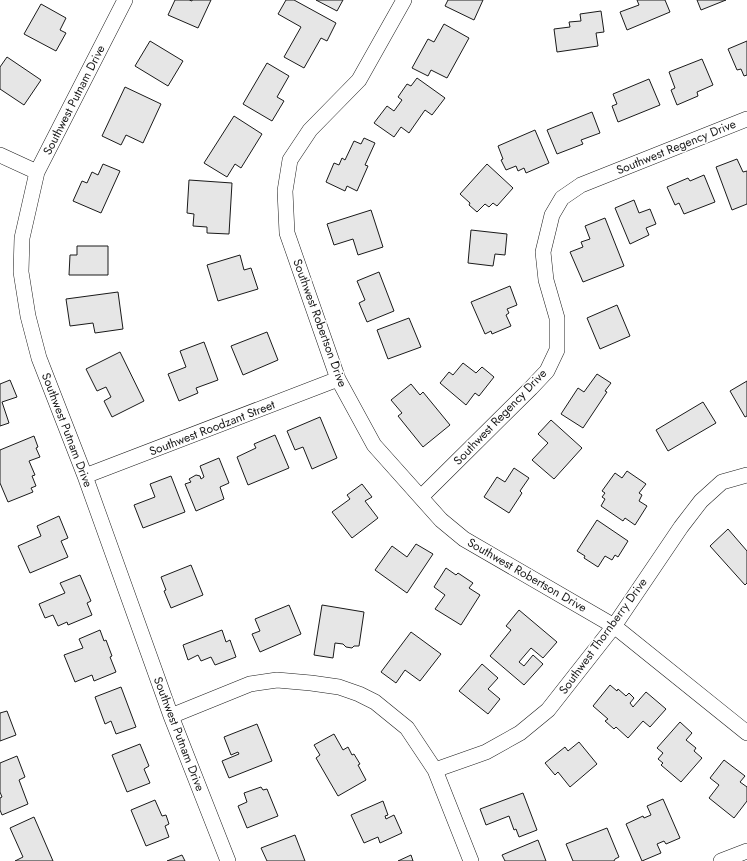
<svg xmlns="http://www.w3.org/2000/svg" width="747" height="861" viewBox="0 0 747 861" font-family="Jost,sans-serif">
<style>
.building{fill:#e6e6e6;stroke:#1a1a1a}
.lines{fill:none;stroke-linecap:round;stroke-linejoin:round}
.street-casing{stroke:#1a1a1a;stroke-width:16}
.street{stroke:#fff;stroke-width:15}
.labels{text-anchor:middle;stroke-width:3;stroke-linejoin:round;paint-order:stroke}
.street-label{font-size:12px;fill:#1a1a1a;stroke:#fff}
</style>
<rect width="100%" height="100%" fill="#fff"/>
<path class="building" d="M175,0H189L192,1V0H211L198,28L168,15Z
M286,0H294L336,23L327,41L321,38L304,68L284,57L301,27L278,14Z
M316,0H343L337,11Z
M448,0H483L474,20L445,6Z
M637,0H665L670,12L627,30L620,12L639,5Z
M697,0H726L701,10Z
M41,4L66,18L60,30L66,33L56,51L24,34Z
M601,11L604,32L596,33L598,46L557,52L554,29L570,27L569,22L581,21L580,14Z
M444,24L469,38L447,78L431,70L428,76L412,68L428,39L434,42Z
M150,41L183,61L168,86L135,66Z
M747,41V75L744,76L741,69L737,70L728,49Z
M7,57L41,80L24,105L0,89V67Z
M702,59L713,85L697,92L698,96L677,105L671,90L675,88L669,72Z
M267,63L289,76L277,97L284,101L272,121L243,104Z
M417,78L445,98L432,115L425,110L409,133L401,127L394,137L374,123L387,106L394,111L402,100L398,97L407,84L411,86Z
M649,79L660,105L618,122L612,106L617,104L613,94Z
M125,87L161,104L143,143L126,135L121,145L102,136Z
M592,112L600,133L581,140L583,144L557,154L547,130Z
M234,116L262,134L241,168L235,164L227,177L204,163Z
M535,130L549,163L526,173L524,168L518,171L516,166L506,170L501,160L503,159L498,146Z
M364,138L375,143L365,165L368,166L357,191L347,186L345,191L326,182L334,163L339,165L342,158L345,160L354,141L361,144Z
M737,159L743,172L747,171V204L732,210L716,167Z
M103,164L120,171L101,213L73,201L82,181L87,183L92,172L98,175Z
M487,164L513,188L497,206L493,203L489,207L485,204L477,212L469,205L470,203L460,194Z
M704,175L715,202L684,214L679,203L675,205L667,187L688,178L690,181Z
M189,180L232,183L229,234L207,233V227L193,226L194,214L187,213Z
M634,200L639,213L650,209L656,224L646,228L649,235L630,244L615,208Z
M371,210L383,247L358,255L353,239L334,245L327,224Z
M605,218L624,266L583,282L570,252L583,247L581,242L590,239L585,226Z
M471,230L507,234L505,255L495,254L493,266L468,263Z
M77,246H108V275H69L70,255H77Z
M240,255L244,270L251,268L258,289L218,301L207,265Z
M379,272L394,311L367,322L359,303L365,300L357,281Z
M510,286L517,305L507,309L509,313L506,315L511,326L492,334L491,331L485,334L471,302Z
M118,292L123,329L95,333L93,323L70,326L66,299Z
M617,305L630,336L600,349L587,318Z
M409,318L421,347L388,359L377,330Z
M267,332L278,360L243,375L231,346Z
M204,342L218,380L196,388L198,393L179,401L168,374L186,367L180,351Z
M120,352L144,401L112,417L104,401L111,397L106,387L97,391L86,369Z
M463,363L476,373L482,367L494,377L479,396L475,393L466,405L440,383L449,372L453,375Z
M597,374L611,383L605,391L607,392L583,428L561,414L578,388L584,392Z
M10,380L17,397L2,402L9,423L0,426V384Z
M747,381V416L745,417L730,391Z
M411,384L420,395L423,392L450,425L423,447L398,416L402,413L391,400Z
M703,402L716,423L668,451L656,430Z
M320,417L337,458L312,469L303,447L295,450L287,431Z
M551,420L582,448L554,479L532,460L548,443L538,434Z
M275,435L289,468L248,485L237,457L256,448L254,444Z
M34,436L38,447L36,448L40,457L29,461L35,475L32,476L36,486L31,488L33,492L8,502L0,483V450Z
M219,458L229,483L220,487L224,499L196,511L185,484L191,482L189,479L196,475L200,476L201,479L204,477L200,466Z
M514,468L529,478L520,491L522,493L509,513L484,497L497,477L505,482Z
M627,471L646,484L639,493L642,495L639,501L647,506L635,525L625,518L623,521L601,506L605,499L602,497L605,493L602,491L615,473L622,478Z
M171,476L185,512L143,528L134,505L155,497L150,484Z
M362,484L372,497L365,501L378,518L352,538L332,512L350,499L347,495Z
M59,516L68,538L61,541L68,557L30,573L18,546L41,536L37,526Z
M597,520L628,541L618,557L615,555L612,560L605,556L598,567L584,558L585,556L577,551Z
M728,529L747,551V583L745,585L710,546Z
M416,544L433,554L407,593L375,570L392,546L407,557Z
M191,565L203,595L171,608L164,591L166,590L161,577Z
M446,568L456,575L458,573L473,583L469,588L480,595L461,625L435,609L445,595L434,587Z
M80,575L91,601L87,603L92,615L68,625L67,622L58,626L53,615L45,618L39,604L65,593L60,583Z
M289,605L301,634L260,652L252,634L260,631L255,619Z
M322,605L364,612L359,646H354L352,648L346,647L343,644L335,643L333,658L314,655Z
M519,610L557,642L543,658L531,648L519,662L524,666L533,655L543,664L524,685L490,656L511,630L506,626Z
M100,630L104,641L106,640L112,656L110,657L116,672L94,681L92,675L75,682L64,655L83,648L79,639Z
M222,630L226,642L230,640L236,657L215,665L211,657L201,661L198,655L188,660L183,645Z
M411,632L441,654L420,681L405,670L396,683L381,672Z
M482,664L498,678L488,689L500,699L488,714L459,691Z
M610,685L617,691L618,689L626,696L629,693L634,698L630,703L633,707L646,692L666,709L650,727L643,721L628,738L616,727L614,729L605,721L608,719L593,706Z
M121,687L136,727L116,734L111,721L105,724L95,697Z
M7,711L16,735L0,741V713Z
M680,722L692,733L686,740L696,748L694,751L702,758L681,782L661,765L663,763L658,759L663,753L657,748Z
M257,724L272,761L229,778L222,761L239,754L238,752L231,755L224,737Z
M334,734L343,750L348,747L352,755L354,754L360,764L358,765L366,780L338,796L316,758L320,755L314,745Z
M579,742L597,764L570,787L558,772L555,775L545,763L565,747L568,751Z
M140,744L149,766L144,769L150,783L127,792L112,755Z
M17,756L25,777L19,780L28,804L2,815L0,810V798L2,797L0,792V763Z
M724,760L745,776L740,782L747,787V801L734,818L709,798L719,785L710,778Z
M261,787L263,790L267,789L278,816L247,828L238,806L247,802L244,793Z
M523,793L537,830L519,837L516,829L514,830L509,816L486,825L480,809Z
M663,799L680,838L666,844L664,841L657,844L661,853L642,861L626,824L643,816L644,818L651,815L647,806Z
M155,800L162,816L166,815L169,824L165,826L169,837L146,846L131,810Z
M383,801L388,815L385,816L386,819L394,815L402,833L380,843L378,837L364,843L351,815Z
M34,817L53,861H15L23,857L10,828Z
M607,828L619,857L615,859L614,861H573L566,844Z
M295,835L305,861H267L261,848Z
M538,840L546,861H505L502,855Z
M182,855L185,861H167Z
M411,855L413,861H398Z"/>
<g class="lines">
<defs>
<path id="street" d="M125,0L37,172L22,238L21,272L28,316L39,358L85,476L171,716L228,861
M404,0L359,80L310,130L290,160L285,191L287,233L338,379L374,445L441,520L464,539L614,626L747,733
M0,155L37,172
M85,476L338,379
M421,497L531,388L547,371L557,350V318L546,280L543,252L552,215L562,198L581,185L747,119
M171,716L250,684L277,680L311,683L339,687L359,694L375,702L407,728L435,770L471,861
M435,770L486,752L520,733L548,710L614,626L681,527L701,501L722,482L747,475
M721,861L747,851"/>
</defs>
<use href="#street" class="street-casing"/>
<use href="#street" class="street"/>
</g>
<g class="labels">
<g class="street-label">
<text transform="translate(74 100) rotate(-63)" y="4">Southwest Putnam Drive</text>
<text transform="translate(676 147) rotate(-22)" y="4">Southwest Regency Drive</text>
<text transform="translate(320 323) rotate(70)" y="4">Southwest Robertson Drive</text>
<text transform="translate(500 417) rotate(-46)" y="4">Southwest Regency Drive</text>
<text transform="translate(212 428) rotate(-21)" y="4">Southwest Roodzant Street</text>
<text transform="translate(67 430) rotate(69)" y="4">Southwest Putnam Drive</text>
<text transform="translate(527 575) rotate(30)" y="4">Southwest Robertson Drive</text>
<text transform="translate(603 636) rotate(-54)" y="4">Southwest Thornberry Drive</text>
<text transform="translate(179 734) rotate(69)" y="4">Southwest Putnam Drive</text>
</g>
</g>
</svg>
